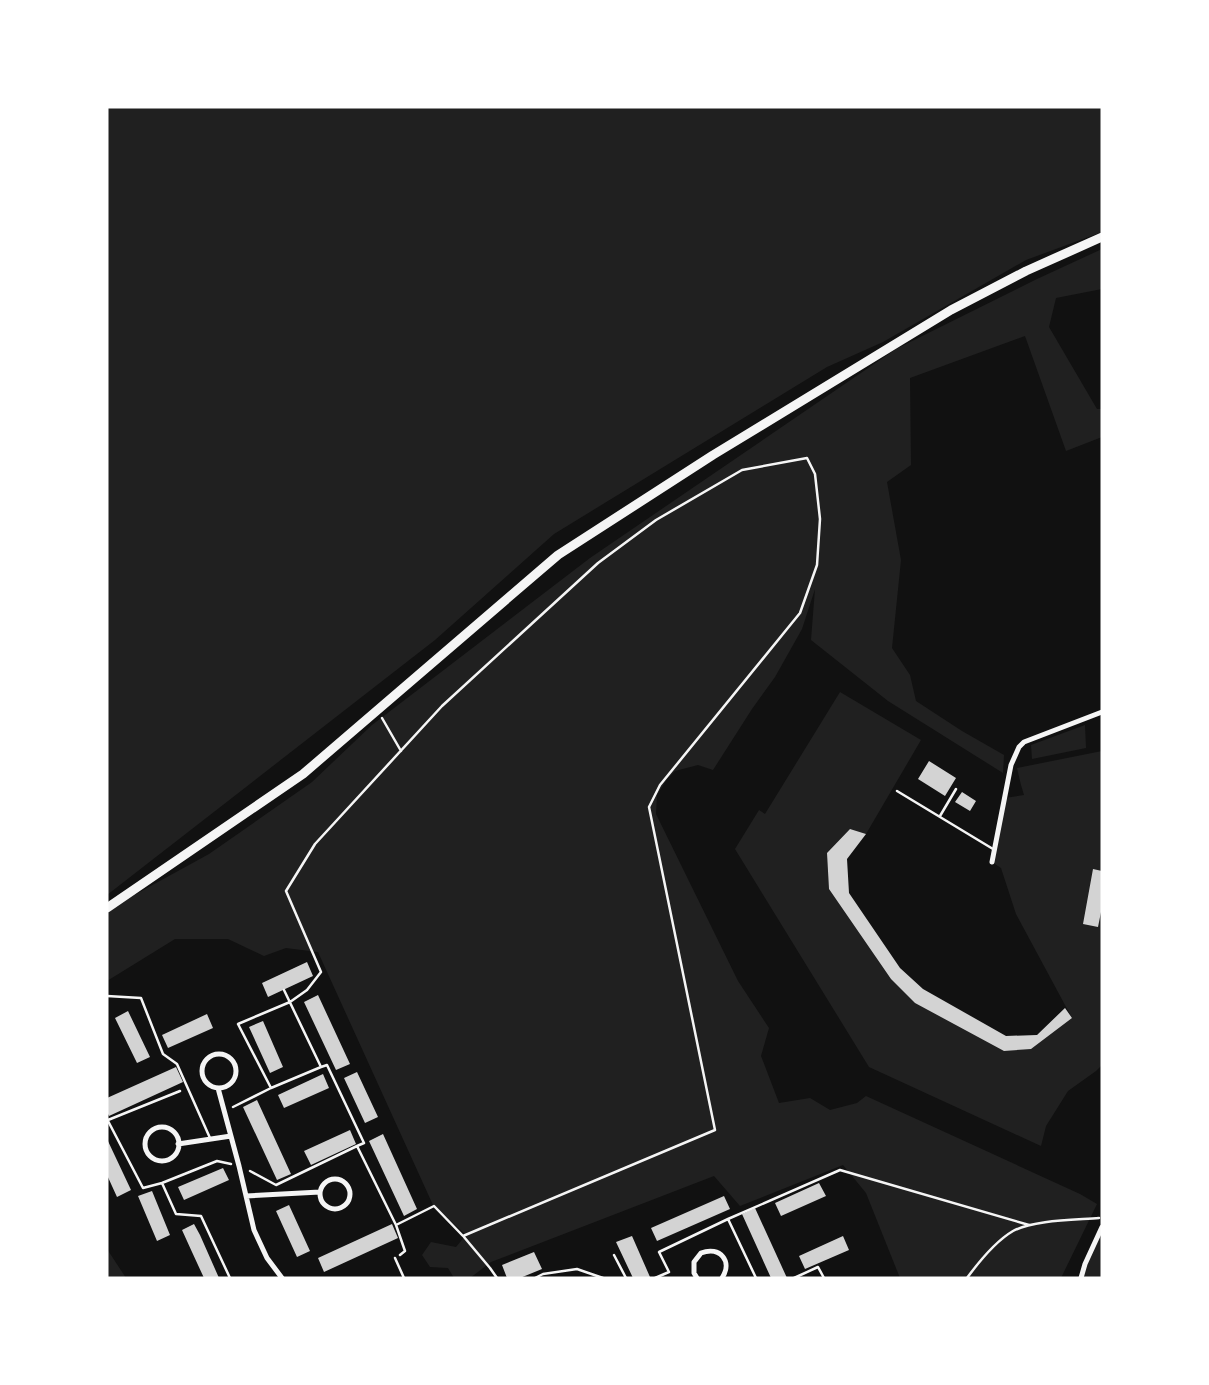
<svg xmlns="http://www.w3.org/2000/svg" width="1209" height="1385" viewBox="0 0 1209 1385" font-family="Montserrat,sans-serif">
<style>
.green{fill:#202020}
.building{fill:#d3d3d3}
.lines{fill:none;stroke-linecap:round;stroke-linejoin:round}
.path{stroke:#f5f5f5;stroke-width:2.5}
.service{stroke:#f5f5f5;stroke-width:2.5}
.minor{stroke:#f5f5f5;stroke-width:5}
.primary{stroke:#f5f5f5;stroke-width:9}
</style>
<rect width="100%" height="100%" fill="#111"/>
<path class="green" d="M107,107H1102V232L1026,260L883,342L827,367L554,534L435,640L107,895Z
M1102,249V289L1056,298L1049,327L1097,409H1102V437L1066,451L1025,336L910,378L911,465L887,482L901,560L892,648L910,675L916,701L962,731L1004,755L1003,773L888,701L811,640L815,589L802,629L775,677L752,709L713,770L698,765L675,771L667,779L657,795L656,814L738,981L769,1028L761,1056L779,1103L810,1098L830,1110L857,1103L866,1096L1080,1194L1097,1204L1061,1278H900L866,1193L843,1165L740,1206L714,1176L491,1262L470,1278H454L448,1268L430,1267L422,1255L431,1242L456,1247L466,1235L433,1205L318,952L286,948L264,956L228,939H175L107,981V910L209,854L312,782L372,725L590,558L896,349L1037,279Z
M840,692L921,740L866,834L850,829L827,853L829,889L891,979L915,1003L1004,1051L1032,1048L1072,1018L1016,914L1001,868L992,862L1005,798L1024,795L1021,785L1017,768L1102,751V1065L1096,1071L1068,1091L1046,1126L1041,1146L869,1067L735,849L759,810L765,814Z
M1085,725L1086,748L1032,759L1031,745Z
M1102,1227V1278H1078Z
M107,1249L126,1278H107Z"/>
<path class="building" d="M929,761L956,778L945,796L918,779Z
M962,792L976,801L970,811L955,802Z
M850,829L866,834L847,859L849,893L900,968L923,989L1006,1036L1037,1035L1065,1008L1072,1018L1031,1049L1004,1051L915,1003L891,979L829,889L827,853Z
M1093,869L1102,871V907L1098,927L1083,924Z
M307,962L313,976L268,997L262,983Z
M318,995L350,1064L336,1070L304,1002Z
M128,1011L150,1057L137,1063L115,1018Z
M207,1014L213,1028L168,1048L162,1035Z
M263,1021L283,1067L270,1073L249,1027Z
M176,1067L183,1082L109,1116L107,1112V1098Z
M357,1072L378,1117L365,1123L344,1078Z
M323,1074L329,1088L284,1108L278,1095Z
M257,1100L291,1174L277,1180L243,1107Z
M350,1130L356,1144L311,1165L304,1151Z
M383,1134L417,1209L404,1216L369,1141Z
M107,1139L131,1190L117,1197L107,1175Z
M223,1168L229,1180L184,1200L178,1187Z
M819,1183L826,1196L781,1216L775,1203Z
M152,1191L170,1235L157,1241L138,1196Z
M724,1196L730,1209L657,1241L651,1228Z
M289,1205L310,1251L297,1257L276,1211Z
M755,1208L787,1278H771L742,1214Z
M194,1224L200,1235L219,1278H204L192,1252L182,1230Z
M392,1224L398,1238L324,1272L318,1258Z
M632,1236L650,1277L648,1278H633L616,1242Z
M843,1236L849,1250L805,1269L799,1256Z
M534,1252L542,1269L520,1278H507L502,1265Z"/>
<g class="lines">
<path class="path" d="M382,718L401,751
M284,990L321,1067L327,1065L364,1143L357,1146L396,1225L405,1251L400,1255
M271,1088L238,1024L290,1002L307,990L321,972L286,891L315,844L442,706L598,563L656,520L742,470L807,458L815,474L820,519L817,565L800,613L660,785L649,807L715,1130L463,1236L434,1206L396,1225
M233,1107L271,1088L321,1067
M107,1119L143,1188L162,1183L176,1214L201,1216L230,1278
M108,1120L180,1091
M250,1171L276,1185L357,1146
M162,1183L217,1161L231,1164
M728,1219L840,1170L1029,1225
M464,1237L490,1268L497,1278
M614,1255L626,1278
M535,1278L543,1274L577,1269L603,1278
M655,1278L669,1272L659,1252L728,1219L756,1278
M794,1278L818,1267L824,1278
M967,1278C978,1263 996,1241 1013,1231C1033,1220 1075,1220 1099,1218"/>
<path class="service" d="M897,791L993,849
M940,816L956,789
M107,996L141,998L163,1054L177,1064L210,1138
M395,1258L404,1278"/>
<path class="minor" d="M992,862L1011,765L1019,747L1024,742L1102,712
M202 1071a17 17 0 1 1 34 0a17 17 0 1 1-34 0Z
M218,1088L239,1166L254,1230L267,1258L282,1278
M145 1144a17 17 0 1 1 34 0a17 17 0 1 1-34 0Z
M178,1144L231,1136
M320 1194a15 15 0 1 1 30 0a15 15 0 1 1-30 0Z
M246,1196L320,1192
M697,1278L694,1273V1262L701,1253C720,1246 733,1261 722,1278
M1081,1278L1085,1264L1102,1227"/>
<path class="primary" d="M107,908L303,774L558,555L713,455L951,310L1026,271L1102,237"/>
</g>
<rect width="1209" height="1385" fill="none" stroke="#ffffff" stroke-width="217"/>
</svg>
